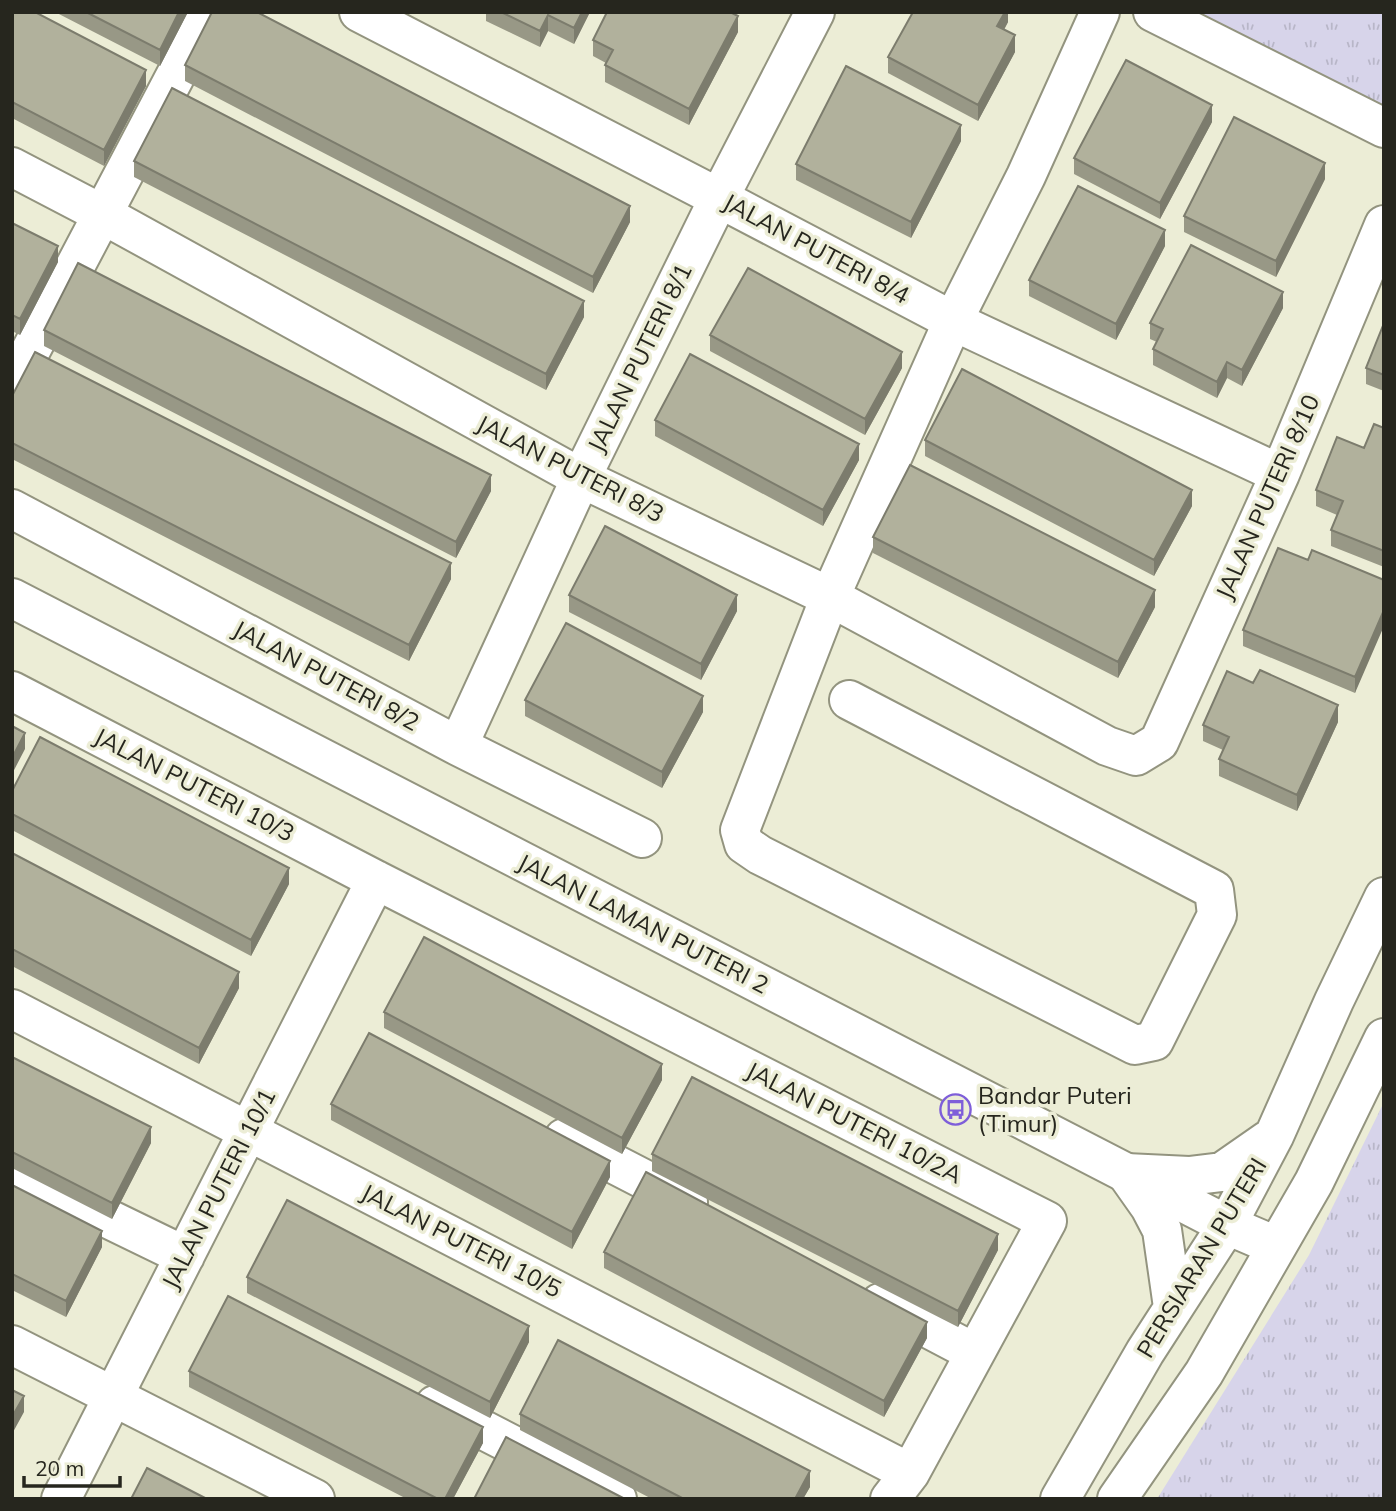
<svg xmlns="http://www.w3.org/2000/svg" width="1396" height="1511" viewBox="0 0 1396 1511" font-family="Mulish,sans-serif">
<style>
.grass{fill:url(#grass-tufts)}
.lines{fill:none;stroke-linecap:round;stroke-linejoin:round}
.minor-casing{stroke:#93947f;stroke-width:42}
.major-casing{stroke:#93947f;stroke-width:42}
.minor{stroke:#fff;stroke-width:38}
.major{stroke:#fff;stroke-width:38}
.wall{fill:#989886}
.shaded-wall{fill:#7c7c6d}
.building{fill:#b1b19c;stroke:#7c7c6d;stroke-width:2}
.labels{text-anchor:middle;stroke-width:7;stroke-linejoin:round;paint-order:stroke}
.street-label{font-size:24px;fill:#26261e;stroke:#ecedd6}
.poi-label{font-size:24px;fill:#26261e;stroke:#ecedd6;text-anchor:start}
</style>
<defs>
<pattern id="grass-tufts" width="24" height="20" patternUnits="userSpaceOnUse" patternTransform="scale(1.75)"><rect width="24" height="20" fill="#d7d4ea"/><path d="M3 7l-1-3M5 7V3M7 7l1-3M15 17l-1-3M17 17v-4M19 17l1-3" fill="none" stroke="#b8b6c8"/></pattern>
</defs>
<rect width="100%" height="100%" fill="#ecedd6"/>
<path class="grass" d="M1182,12H1384V116Z
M1384,1102V1499H1157L1309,1255Z"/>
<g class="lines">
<defs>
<path id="minor" d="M359,12L719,198L953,321L1280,474
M1153,12L1384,128
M12,167L102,214L581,478L830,597L1107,746L1136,756L1159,742L1280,474L1384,225
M12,386L209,12
M12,509L458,746L642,838
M12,598L1227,1225L1276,1246
M12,691L376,880L1047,1221L910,1473L890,1499
M849,700L1214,890L1217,915L1154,1041L1135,1045L760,855L744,844L740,830L830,597L953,321L1026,176L1100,12
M458,746L581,478L719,198L815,12
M12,1009L910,1473
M564,1138L688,1202
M12,1172L185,1256
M880,1303L975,1353
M12,1345L315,1499
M435,1405L617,1499
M61,1499L376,880"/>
<path id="major" d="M1126,1173L1189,1176L1222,1172L1268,1140
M1126,1173L1150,1207L1162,1230L1173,1307
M1060,1499L1145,1352L1227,1225L1274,1136L1334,1001L1384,897
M1117,1499L1204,1373L1314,1182L1384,1038"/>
</defs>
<use href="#minor" class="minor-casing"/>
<use href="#major" class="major-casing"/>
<use href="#minor" class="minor"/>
<use href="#major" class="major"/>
</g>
<path class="wall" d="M12,12L146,86L104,166L12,118Z
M55,12H188L160,66Z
M486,12H590L574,44L548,31L540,47L486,21Z
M1008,12V22L1004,30L1015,52L978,121L888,73V57Z
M738,32L689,125L605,82V65L606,63L593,56V40Z
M185,65L630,222L593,293L185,81Z
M1212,122L1160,219L1074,174V158Z
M961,141L911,238L796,180V164Z
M134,161L584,317L546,390L134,177Z
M1325,179L1276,277L1184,232V216Z
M12,223L58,262L20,335L12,331Z
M1165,246L1116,340L1029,296V280Z
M1283,308L1242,386L1227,378L1217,398L1153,365V349L1157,342L1150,339V323Z
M1384,323V391L1366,384V368Z
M44,330L491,491L456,558L44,346Z
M710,335L902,368L865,435L710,351Z
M12,396L451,579L409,661L12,459Z
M655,420L859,460L823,526L655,436Z
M1384,428V567L1331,546V530L1337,515L1316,506V490L1364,448Z
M925,440L1192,506L1154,576L925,456Z
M873,537L1155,607L1118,678L873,553Z
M1308,560L1384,580L1355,693L1243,646V630Z
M569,595L737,611L701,680L569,612Z
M525,700L703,712L662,788L525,716Z
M1338,722L1297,811L1219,776V759L1223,750L1203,741V725Z
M12,791L289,884L251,956L12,830Z
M12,853L239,988L199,1064L12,966Z
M384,1012L662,1080L622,1154L384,1028Z
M12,1057L151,1143L112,1219L12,1168Z
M331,1104L610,1177L572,1249L331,1120Z
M652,1154L998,1250L958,1327L652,1171Z
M12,1185L102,1247L66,1317L12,1290Z
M604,1252L927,1338L884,1417L604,1268Z
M247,1277L529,1342L490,1418L247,1293Z
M189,1371L483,1443L453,1499H407L189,1387Z
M520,1414L810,1487L803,1499H652L520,1430Z"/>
<path class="shaded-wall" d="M179,12H188L160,66V50Z
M582,12H590L574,44V28Z
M1005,12H1008V22L997,42V26Z
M548,15V31L540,47V31Z
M738,16V32L689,125V109Z
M1015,35V52L978,121V105Z
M146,70V86L104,166V150Z
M1212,105V122L1160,219V203Z
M961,125V141L911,238V222Z
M1325,163V179L1276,277V261Z
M630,206V222L593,293V277Z
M1165,230V246L1116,340V324Z
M58,246V262L20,335V319Z
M1283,292V308L1242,386V370Z
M584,301V317L546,390V374Z
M902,352V368L865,435V419Z
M1227,362V378L1217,398V382Z
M859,444V460L823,526V510Z
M491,475V491L456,558V542Z
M1192,490V506L1154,576V560Z
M451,563V579L409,661V645Z
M1155,590V607L1118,678V662Z
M737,595V611L701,680V664Z
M1384,610V626L1355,693V677Z
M703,696V712L662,788V772Z
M1338,705V722L1297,811V795Z
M25,733V749L12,774V758Z
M289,868V884L251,956V940Z
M239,972V988L199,1064V1048Z
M662,1064V1080L622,1154V1138Z
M151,1127V1143L112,1219V1203Z
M610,1161V1177L572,1249V1232Z
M102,1231V1247L66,1317V1301Z
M998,1234V1250L958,1327V1311Z
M927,1322V1338L884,1417V1401Z
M529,1326V1342L490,1418V1402Z
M24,1396V1412L12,1434V1417Z
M483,1427V1443L453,1499H445Z
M810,1471V1487L803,1499H795Z"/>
<path class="building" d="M12,12H35L146,70L104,150L12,102Z
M86,12H179L160,50Z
M212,12H257L630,206L593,277L185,65Z
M501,12H582L574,28L548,15L540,31Z
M607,12H730L738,16L689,109L605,65L613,50L593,40Z
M913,12H1005L997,26L1015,35L978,105L888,57Z
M1126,60L1212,105L1160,203L1074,158Z
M846,66L961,125L911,222L796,164Z
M172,88L584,301L546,374L134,161Z
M1234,117L1325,163L1276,261L1184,216Z
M1078,186L1165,230L1116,324L1029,280Z
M12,223L58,246L20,319L12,315Z
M1191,245L1283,292L1242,370L1227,362L1217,382L1153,349L1163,329L1150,323Z
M78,263L491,475L456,542L44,330Z
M748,268L902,352L865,419L710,335Z
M1384,323V375L1366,368Z
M35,352L451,563L409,645L12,443V396Z
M690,354L859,444L823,510L655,420Z
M962,369L1192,490L1154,560L925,440Z
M1374,424L1384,428V551L1331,530L1343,501L1316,490L1337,437L1364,448Z
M910,465L1155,590L1118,662L873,537Z
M605,526L737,595L701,664L569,595Z
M1278,548L1308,560L1312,550L1384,580V610L1355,677L1243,630Z
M566,623L703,696L662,772L525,700Z
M1260,670L1338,705L1297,795L1219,759L1229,737L1203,725L1227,671L1253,683Z
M12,726L25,733L12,758Z
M40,737L289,868L251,940L12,814V791Z
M12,853L239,972L199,1048L12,949Z
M424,937L662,1064L622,1138L384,1012Z
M369,1033L610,1161L572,1232L331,1104Z
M12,1057L151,1127L112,1203L12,1152Z
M692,1077L998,1234L958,1311L652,1154Z
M646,1172L927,1322L884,1401L604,1252Z
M12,1185L102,1231L66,1301L12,1274Z
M287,1200L529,1326L490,1402L247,1277Z
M228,1296L483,1427L445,1499H438L189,1371Z
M558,1340L810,1471L795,1499H684L520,1414Z
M12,1390L24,1396L12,1417Z
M506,1437L625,1499H474Z
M147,1468L207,1499H131Z"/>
<defs>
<symbol id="bus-ring" viewBox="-11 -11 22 22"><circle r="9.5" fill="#ecedd6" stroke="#7e5ed9" stroke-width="1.5"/><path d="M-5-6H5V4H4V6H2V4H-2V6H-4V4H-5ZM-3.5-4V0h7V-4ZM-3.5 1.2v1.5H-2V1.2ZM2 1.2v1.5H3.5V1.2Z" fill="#7e5ed9"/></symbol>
</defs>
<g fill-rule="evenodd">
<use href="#bus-ring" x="938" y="1092" width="35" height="35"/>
</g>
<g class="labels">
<g class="street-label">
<text transform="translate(816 249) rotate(28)" y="8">JALAN PUTERI 8/4</text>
<text transform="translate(640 358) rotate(-64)" y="8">JALAN PUTERI 8/1</text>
<text transform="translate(570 469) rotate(27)" y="8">JALAN PUTERI 8/3</text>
<text transform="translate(1268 497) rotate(-66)" y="8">JALAN PUTERI 8/10</text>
<text transform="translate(326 676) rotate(28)" y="8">JALAN PUTERI 8/2</text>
<text transform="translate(194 785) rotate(27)" y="8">JALAN PUTERI 10/3</text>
<text transform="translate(643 924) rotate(27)" y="8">JALAN LAMAN PUTERI 2</text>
<text transform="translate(854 1123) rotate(27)" y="8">JALAN PUTERI 10/2A</text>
<text transform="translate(219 1189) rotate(-63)" y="8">JALAN PUTERI 10/1</text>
<text transform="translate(461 1241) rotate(27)" y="8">JALAN PUTERI 10/5</text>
<text transform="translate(1202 1258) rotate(-59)" y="8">PERSIARAN PUTERI</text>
</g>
<g class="poi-label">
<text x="978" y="1104">Bandar Puteri<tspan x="978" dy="28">(Timur)</tspan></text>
</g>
</g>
<rect width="1396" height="1511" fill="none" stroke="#26261e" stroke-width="28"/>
<path d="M24 1476v10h96v-10" fill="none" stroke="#26261e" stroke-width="3.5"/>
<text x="35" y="1476" font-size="21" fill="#26261e" stroke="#ecedd6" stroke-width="5" paint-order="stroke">20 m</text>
</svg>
